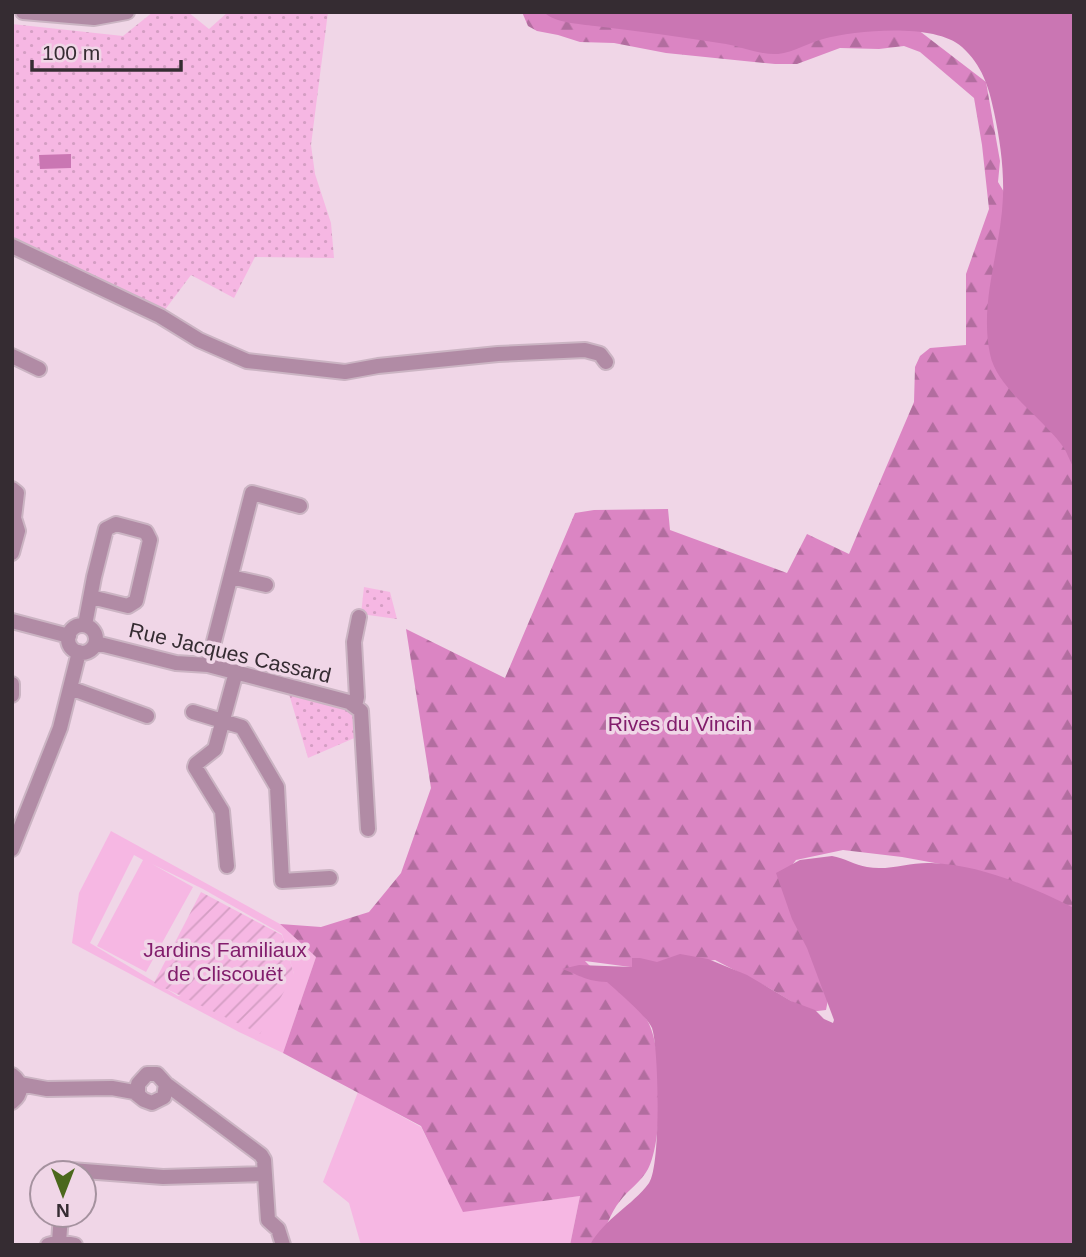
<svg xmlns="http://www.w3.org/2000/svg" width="1086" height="1257" viewBox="0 0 1086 1257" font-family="Arial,sans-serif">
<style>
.grass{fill:#f6b7e3;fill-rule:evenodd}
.forest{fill:url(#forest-firs)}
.park{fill:url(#park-dots)}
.garden{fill:url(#garden-furrows)}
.water{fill:#ca76b3}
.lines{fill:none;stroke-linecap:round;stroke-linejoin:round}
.minor-casing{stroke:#cbb4c3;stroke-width:18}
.minor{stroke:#b18ba5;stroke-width:14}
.labels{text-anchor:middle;stroke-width:7;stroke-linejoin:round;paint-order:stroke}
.street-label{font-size:21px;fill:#352c32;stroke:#f0d6e7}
.park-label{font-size:21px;fill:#821d6c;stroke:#f0d6e7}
</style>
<defs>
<pattern id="forest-firs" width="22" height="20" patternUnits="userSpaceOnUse" patternTransform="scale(1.75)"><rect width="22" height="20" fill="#db85c3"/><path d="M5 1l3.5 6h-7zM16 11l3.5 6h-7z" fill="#b26d9f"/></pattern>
<pattern id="park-dots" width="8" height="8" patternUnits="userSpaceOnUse" patternTransform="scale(1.75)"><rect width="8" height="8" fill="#f6b7e3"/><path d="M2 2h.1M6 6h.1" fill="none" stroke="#d49ec3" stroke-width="1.8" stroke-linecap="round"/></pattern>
<pattern id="garden-furrows" width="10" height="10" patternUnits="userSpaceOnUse" patternTransform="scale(1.75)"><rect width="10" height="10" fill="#f6b7e3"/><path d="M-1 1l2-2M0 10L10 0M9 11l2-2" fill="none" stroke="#d49ec3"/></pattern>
</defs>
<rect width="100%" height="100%" fill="#f0d6e7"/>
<path class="grass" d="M111,831L280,924L316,957L283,1053L239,1032L72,943L79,893ZM134,855L143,860L97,946L146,972L193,887L152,864L203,889L282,934L294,974L178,996L90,943Z
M358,1092L421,1127L464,1211L580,1196L570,1245H361L349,1203L323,1182Z"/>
<path class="forest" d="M522,12L913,26L986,82L1000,161L998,182L1007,197L1074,447V908L957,867L902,857L843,850L796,860L789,869L832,979L826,1010L809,1012L769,988L715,960L638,968L585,961C605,982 631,995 647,1020C664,1048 663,1140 648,1169C642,1181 628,1190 620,1201C610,1213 605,1231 598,1245H570L580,1196L463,1212L421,1126L283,1053L316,957L280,924L321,927L369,912L401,873L431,788L406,629L505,678L575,513L594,510L668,509L670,530L787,573L807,534L849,554L914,402L915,367L920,356L930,348L966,345V274L989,209L982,145L974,98L920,52L904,46L879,49L840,48L797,64H775L666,53L614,43L580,42L558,35L537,31L528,26Z"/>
<path class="park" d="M153,12H188L209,29L228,12H328L311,145L315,174L331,223L334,258L255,257L234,298L191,275L164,311L12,237V24L123,36Z
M364,587L390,592L397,619L361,614Z
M289,694L353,708L359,736L308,758Z"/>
<path class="garden" d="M201,892L282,935L294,974L260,1034L154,983Z"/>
<path class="water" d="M544,12H1074V468C1069,460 1067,451 1061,444C1041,417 996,387 990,354C979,301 1001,250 1003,197C1004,168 1000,140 994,112C989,87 982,65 962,47C935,23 857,30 823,39C808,43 794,52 778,54C760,55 743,47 726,44C682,37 638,31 595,26C580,24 554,23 544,12Z
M71,154V168L40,169L39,155Z
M832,856C844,858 855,865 867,867C889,871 910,862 931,863C982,865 1029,886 1074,908V1245H590C605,1218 632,1206 649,1183C661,1166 659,1049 652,1028C647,1016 618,992 607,982C585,981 582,976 562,969L579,965L632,967V958H640L657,962L680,954L708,959L747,975L791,1001L815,1010L824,1019L833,1023L834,1020L807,948L792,919L776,873L800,860Z"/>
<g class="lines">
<defs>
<path id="minor" d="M23,12L94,18L127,12
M12,246L160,316L199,340L247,361L345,372L378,366L498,354L585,350L600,354L606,362
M12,356L39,369
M12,489L17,493L14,518L18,531L12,553
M231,577L266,585
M12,621L69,636
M85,625L94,577L106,529L116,524L146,532L150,540L136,601L128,606L91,597
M68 639a14 14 0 1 1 28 0a14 14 0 1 1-28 0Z
M96,643L176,663L208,665L349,702L361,711L368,829
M208,665L252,493L300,506
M12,684V695
M70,688L147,716
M355,706L357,697L354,642L359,617
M193,712L242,727L277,787L282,881L330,878
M12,849L60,728L79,652
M227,866L222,811L195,767L196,764L215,749L236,672
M12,1075C23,1083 22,1094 12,1102
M20,1084L47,1089L112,1088L134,1092L144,1100L152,1103L164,1097L166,1084L157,1074H147L138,1084V1094
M166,1084L261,1155L264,1160L268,1220L278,1229L283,1245
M66,1173L71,1170L163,1177L264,1174
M59,1242L61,1215
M48,1245L59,1242L75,1245"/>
</defs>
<use href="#minor" class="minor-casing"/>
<use href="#minor" class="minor"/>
</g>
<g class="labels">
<g class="street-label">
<text transform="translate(230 653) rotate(13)" y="7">Rue Jacques Cassard</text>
</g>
<g class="park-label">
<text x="680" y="731">Rives du Vincin</text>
<text x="225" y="957">Jardins Familiaux<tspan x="225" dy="24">de Cliscouët</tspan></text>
</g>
</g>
<rect width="1086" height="1257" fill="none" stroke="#352c32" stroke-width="28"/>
<g transform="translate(63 1194) rotate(180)"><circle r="33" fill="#f0d6e7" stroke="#a5929f" stroke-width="2"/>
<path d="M0-5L12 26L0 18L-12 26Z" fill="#4b681c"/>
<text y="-10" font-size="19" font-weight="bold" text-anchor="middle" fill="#352c32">N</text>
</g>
<path d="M32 60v10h149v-10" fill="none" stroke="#352c32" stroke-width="3.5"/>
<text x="42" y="60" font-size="21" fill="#352c32" stroke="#f0d6e7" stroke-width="5" paint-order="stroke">100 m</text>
</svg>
